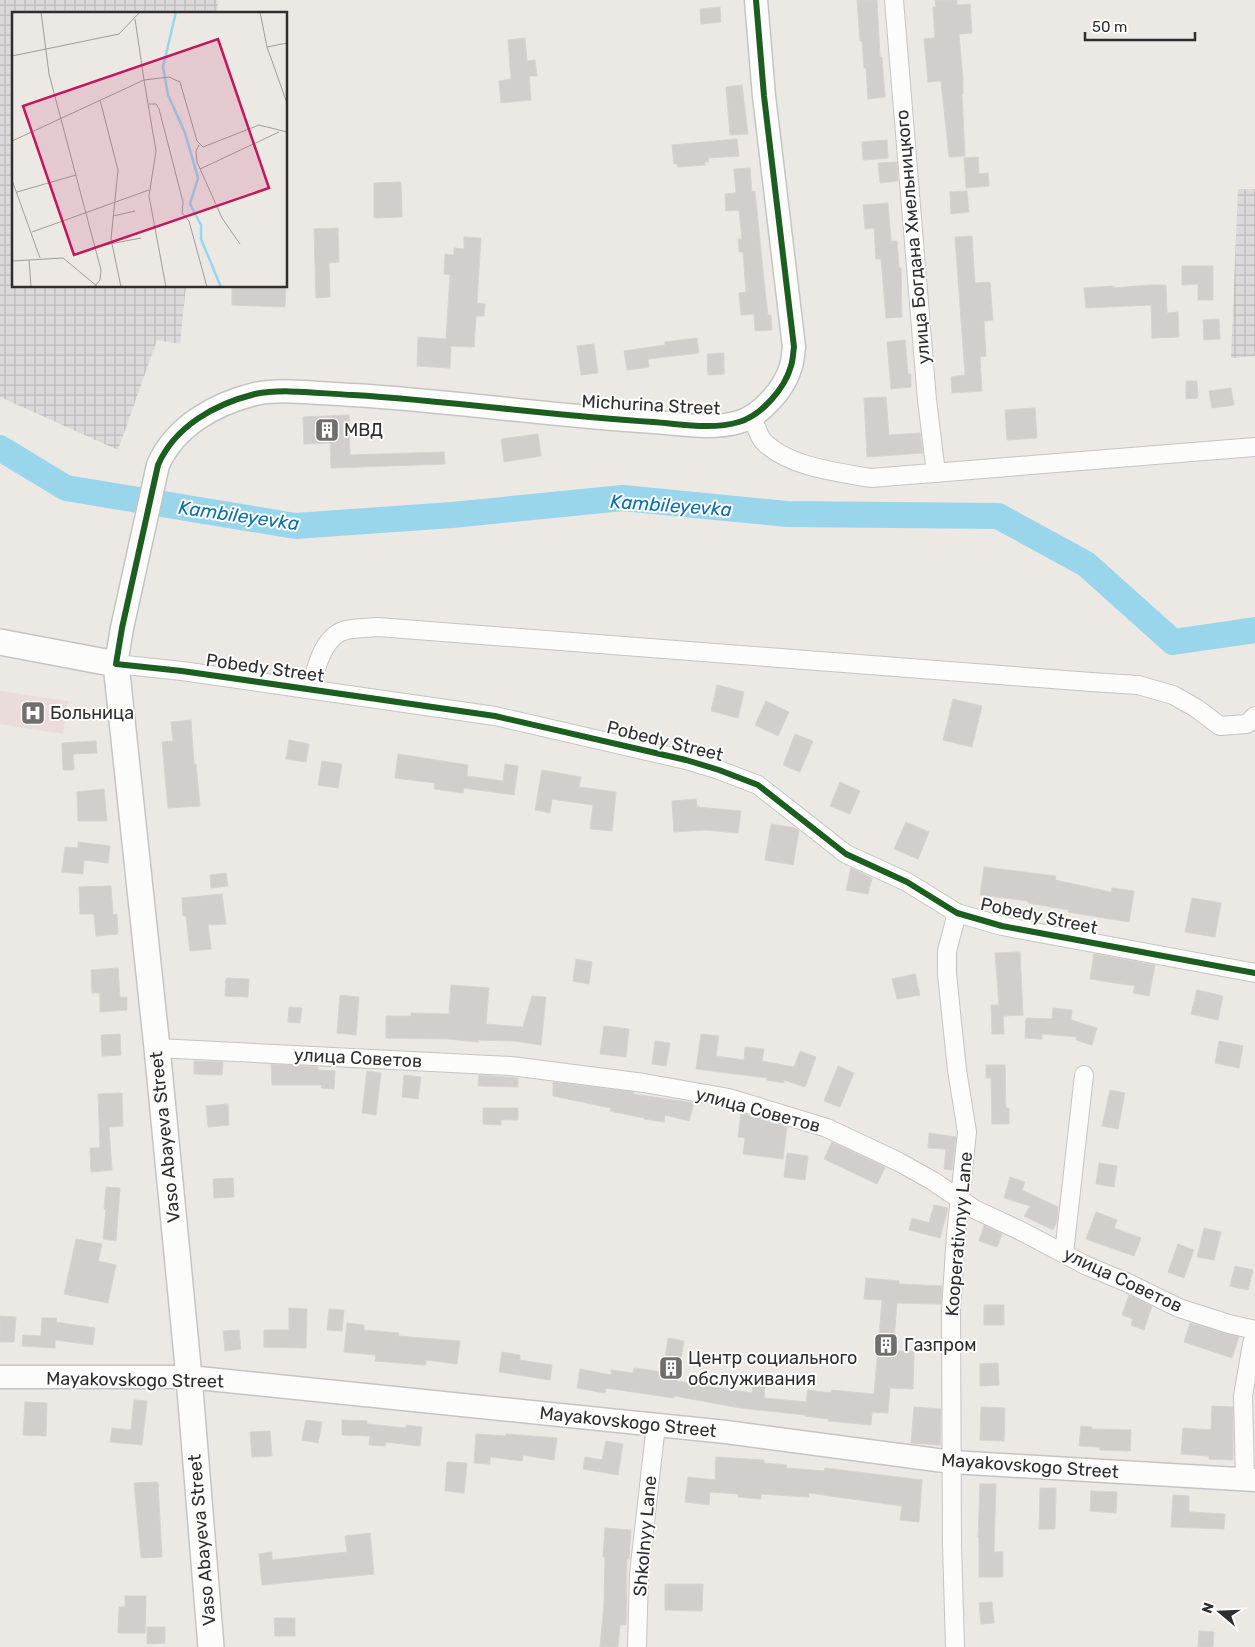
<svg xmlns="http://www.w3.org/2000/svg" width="1255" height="1647" viewBox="0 0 1255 1647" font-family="Rubik,sans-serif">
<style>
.industrial{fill:url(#industrial-grid)}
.medical{fill:#e9dcdb}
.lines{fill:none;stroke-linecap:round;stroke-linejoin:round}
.river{stroke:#99d6ec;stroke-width:26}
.building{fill:#d1cecb;stroke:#d7d4d0}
.minor-casing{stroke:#c5c4c5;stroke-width:20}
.tertiary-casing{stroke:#c5c4c5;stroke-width:25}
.secondary-casing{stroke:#c5c4c5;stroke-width:28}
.minor{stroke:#fcfcfb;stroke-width:18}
.tertiary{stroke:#fcfcfb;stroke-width:22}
.secondary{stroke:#fcfcfb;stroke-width:25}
.cycleway-casing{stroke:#fff;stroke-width:9}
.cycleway{stroke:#1b5e20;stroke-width:6}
.labels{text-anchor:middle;stroke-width:4;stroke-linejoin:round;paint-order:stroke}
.street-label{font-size:18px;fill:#2e2e2e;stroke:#fff}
.poi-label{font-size:18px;fill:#2e2e2e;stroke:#fff;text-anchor:start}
.water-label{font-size:19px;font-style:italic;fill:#0d6fa3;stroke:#fff}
.inset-river{fill:none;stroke:#99d6ec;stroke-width:2.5}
.inset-road{fill:none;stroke:#a09e9b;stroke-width:1}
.view{fill:#c2185b;fill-opacity:0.15;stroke:#c2185b;stroke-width:2.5}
.inset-edge{fill:none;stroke:#2e2e2e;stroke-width:2.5}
</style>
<defs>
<pattern id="industrial-grid" width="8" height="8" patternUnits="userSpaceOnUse" patternTransform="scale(1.25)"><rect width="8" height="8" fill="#dcd9db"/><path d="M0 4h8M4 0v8" fill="none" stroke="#bdbbbc"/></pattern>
</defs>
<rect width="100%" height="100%" fill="#ece8e4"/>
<path class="industrial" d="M0,0H218L217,14H14V286H186L180,344L157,340L118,450L0,397Z
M1238,189H1255V356L1231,358Z"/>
<path class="medical" d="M0,691L68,701L63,734L0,724Z"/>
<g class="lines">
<path class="river" d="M0,448L66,488L295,526L452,515L623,498L787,514L998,516L1086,564L1173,642L1255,630"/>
</g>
<path class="building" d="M857,0H877L880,57H882L885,97L868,99L866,68H864L862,41H860Z
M935,0H957V5L970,4L972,33L959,34L963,79V94H962L965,156L949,157L941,81L928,82L924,39L935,38L933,7H936Z
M720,7L721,22L701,24L700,9Z
M525,38L527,61L535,60L537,76H529L531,100L501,103L499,81L511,79L508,40Z
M742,85L748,134L730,135L726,87Z
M737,139L739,156L708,158L709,162H705V165L678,167L677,164H674L672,145Z
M887,140L888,158L863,160L862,142Z
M978,157L979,174L988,173L989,186L966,188L964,158Z
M897,162L898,181L880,183L878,163Z
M750,168L752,192L755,191L765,290L768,315H771L772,330L755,331L754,314L741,315L739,293L746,292L743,252H739L738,239H742L739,210L726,211L725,194L736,193L734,169Z
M401,182L402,217L374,218V183Z
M967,191L969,212L951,214L950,192Z
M888,203L891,241H897L899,268H901L902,317L886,318L881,259H876L874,228L865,229L863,205Z
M338,228L339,262L329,263L330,297L316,298L314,229Z
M972,236L975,283L990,282L993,320L984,321L986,356L980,357L982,391L952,393L951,377L965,375L955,237Z
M464,237L481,238L477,303L485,304L484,316H476L474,347L451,346L450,368L417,366L418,337L446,339L450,275L444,274L445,254L454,255V248L464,249Z
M1182,266H1213V300H1198V284L1182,285Z
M1148,285H1166L1167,313L1178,312L1179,337L1152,338L1151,305L1086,308L1084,288L1114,286V288Z
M232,286H286L285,307L232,305Z
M1219,319L1220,339L1204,340L1203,320Z
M697,338L699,353L648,359L649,367L627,370L624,351L665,345V342Z
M905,340L908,374H911V387L891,389L887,342Z
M594,344L598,373L581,375L577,346Z
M724,353V374L708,375L707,354Z
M1186,381H1197L1198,398L1186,399Z
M1231,388L1234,405L1212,408L1209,391Z
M886,397L889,435L920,433L923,453L867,457L864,398Z
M1035,408L1037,438L1007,440L1005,410Z
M349,415L350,455L444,452L445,464L331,468L330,443L304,444L303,417Z
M538,434L541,456L504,462L501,439Z
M717,685L744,692L738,718L711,711Z
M953,699L982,706L972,747L943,740Z
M766,701L789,712L778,736L755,725Z
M191,720L194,764H196L200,806L168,808L162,742L173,741L171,722Z
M795,734L813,741L800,772L783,765Z
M289,740L309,744L306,762L286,759Z
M96,741L97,753L73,754L74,770H63L62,743Z
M398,754L468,765L467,776L503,781L505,764L518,766L514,795L464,788L463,793L434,789L435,783L395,778Z
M322,761L342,764L338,788L318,785Z
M542,770L581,777L579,787L616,792L612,831L590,829L593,805L552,799L550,813L535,810Z
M840,782L860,791L850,814L830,806Z
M104,789L107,821H78L77,792Z
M696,799L697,807L741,811L738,833L706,830L674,832L672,801Z
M906,822L929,832L918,859L894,849Z
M771,824L795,828L799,831L793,865L765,860Z
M78,842L110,846L108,863L84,860L83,874L62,872L65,847L78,848Z
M984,867L1056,876L1055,880L1111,892L1112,888L1134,891L1129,922L1068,912L1069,910L1028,903V901L980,895Z
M851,868L872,878L868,894L846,890Z
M226,873L228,886L211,888L210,875Z
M111,886L113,915L117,914L118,934L96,936L94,914H80L79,887Z
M222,894L226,924L208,925L211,949L190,951L186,916H183L182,898Z
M1192,898L1221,903L1215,937L1185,932Z
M1020,952L1023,1015L1003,1016L1004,1034H992L991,1005H999L995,953Z
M1094,954L1155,965L1149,996L1133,993L1135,986L1090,979Z
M576,959L592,962L589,984L573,981Z
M118,968L120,997H127V1010L100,1012V993H92L91,970Z
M915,974L920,995L897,999L892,979Z
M226,978L249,979L248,997L225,996Z
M451,985L489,988L486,1024L523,1027L532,996L546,997L541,1045L514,1041L478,1040V1042L448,1039L386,1038V1016H411V1013L449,1014Z
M1197,990L1223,996L1218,1020L1191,1014Z
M340,995L359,997L356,1035L337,1033Z
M289,1007L302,1008L300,1023L288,1022Z
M1053,1008L1072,1010L1071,1020L1097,1028L1092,1045L1076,1040L1077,1037L1042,1034V1039L1025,1038L1026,1018L1052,1019Z
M604,1026L629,1029L626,1057L600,1054Z
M120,1034L121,1055L102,1056L101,1035Z
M701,1034L719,1036L716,1056L744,1060L745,1047L764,1049L762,1061L794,1067L800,1051L816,1057L805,1087L784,1080V1083L767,1080V1078L696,1069Z
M655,1041L670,1043L666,1066L652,1064Z
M1219,1041L1243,1046L1239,1068L1215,1063Z
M194,1061L223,1062L222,1075L194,1074Z
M271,1064L318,1067V1070L335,1071L334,1089L321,1088L322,1085H272Z
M986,1065H1005L1006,1108H1009V1124H992L991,1078H986Z
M838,1066L854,1073L840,1107L824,1101Z
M367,1071L381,1073L376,1115L362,1113Z
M404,1075L421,1077L418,1099L402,1097Z
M479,1075L518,1078V1087L478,1086Z
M553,1082L633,1092V1094L694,1103L689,1121L665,1115L664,1122L644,1119V1118L610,1111L611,1108L553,1096Z
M1110,1090L1125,1093L1118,1129L1102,1126Z
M122,1093L123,1126L109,1127L112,1170L91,1172L90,1148H100L98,1094Z
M228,1104L229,1125L208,1127L206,1106Z
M483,1108H518V1120H501V1125L483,1124Z
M741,1113L787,1127L783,1159L743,1154L745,1138L738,1137Z
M929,1133L956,1137L952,1170L944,1169L946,1149L928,1148Z
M832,1142L885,1167L877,1184L824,1159Z
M787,1153L808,1156L805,1180L784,1177Z
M1099,1163L1117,1166L1114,1187L1096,1184Z
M1010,1177L1025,1182L1022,1190L1058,1207L1057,1221L1053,1230L1024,1216L1030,1206L1004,1198Z
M233,1178L234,1197L214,1198L213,1179Z
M106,1187L120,1188L116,1241L103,1239L106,1210L104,1209Z
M934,1205L948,1208L940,1238L909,1230L912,1218L929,1223Z
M1096,1212L1117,1220L1114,1228L1141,1238L1134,1256L1086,1239Z
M984,1225L1002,1234L997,1247L979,1241Z
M1204,1228L1221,1232L1214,1260L1197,1257Z
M76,1239L102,1244L98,1261L116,1265L108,1303L64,1294Z
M1178,1244L1194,1250L1184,1278L1168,1272Z
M1235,1266L1253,1270L1248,1290L1230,1286Z
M866,1278L899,1281V1284L942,1286L941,1304L897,1303L893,1351H914L913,1389L890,1388L888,1413L872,1412L871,1425L828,1421L829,1419L805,1416V1415L740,1408L675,1396L674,1398L606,1388L605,1393L577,1388L580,1369L611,1375V1370L633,1373L634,1368L663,1372L668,1338L684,1341L677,1381L752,1393L753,1385L765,1387L764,1398L806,1402L808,1390L831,1393V1390L874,1394L882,1300L864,1299Z
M1129,1295L1152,1306L1144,1330L1131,1325L1133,1319L1122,1315Z
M984,1305H1004V1325H984Z
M289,1308L307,1309L306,1348L264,1347V1330H289Z
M329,1309L344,1310L342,1331L327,1330Z
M0,1316L16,1317L14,1342H0Z
M42,1318H57L56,1322L95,1328L93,1345L55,1340V1348L22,1346L23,1335L41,1336Z
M347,1323L364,1325V1330L399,1333L398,1336L460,1341L457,1364L426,1360V1365L375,1361L376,1355L344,1352Z
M1190,1323L1239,1337L1232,1358L1184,1342Z
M239,1330L241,1349L225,1351L223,1331Z
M502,1352L520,1355V1360L552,1365L550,1380L499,1372Z
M998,1363L999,1385L980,1386V1364Z
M134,1400L147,1401L142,1445L110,1442L112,1428L131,1430Z
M25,1402L47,1403L46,1436L23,1435Z
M1212,1406L1233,1407V1460L1209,1459V1456L1181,1454L1183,1428L1211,1430Z
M914,1407L941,1409L940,1445L911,1443Z
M981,1407L1005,1408L1004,1441L980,1440Z
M306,1420L322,1422L318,1443L302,1440Z
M342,1420L367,1421V1424L406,1428V1425L422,1427L420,1446L386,1442L385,1446L369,1445L370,1436L342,1435Z
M1081,1426L1092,1427V1429L1131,1430L1130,1451L1100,1450V1447L1079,1446Z
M270,1431L272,1456L252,1457L250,1432Z
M476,1434L506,1436V1434L557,1438L554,1460L523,1455L522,1461L490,1457V1464L474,1463Z
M606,1441L623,1444L618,1475L583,1469L585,1457L602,1460Z
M716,1457L764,1460V1463L787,1465L786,1468L824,1471L825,1468L922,1480L919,1522L900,1520L902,1506L809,1493V1497L761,1494V1499L738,1497V1494L710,1492L709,1505L685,1502L688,1477L715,1480Z
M447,1462L467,1463L464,1493L445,1491Z
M158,1482L162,1557L141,1558L134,1483Z
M980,1484H996L994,1552H1003V1577H979V1537H978Z
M1040,1488H1056L1055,1529H1039Z
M1091,1491L1117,1492L1116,1513L1090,1511Z
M1173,1495L1189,1496V1512L1225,1514L1224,1529L1171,1527Z
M605,1528L631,1530L629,1559H627L626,1625H620L618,1647H600L604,1604L605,1557H603Z
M370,1533L374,1574L262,1585L259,1554L272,1552V1560L347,1552L345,1536Z
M665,1584H703L702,1611L665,1610Z
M125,1596H146L145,1633H118L119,1607H125Z
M992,1602L994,1623L981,1624L979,1603Z
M274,1618H295V1636H275Z
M147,1627H165V1643L147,1644Z
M1199,1631L1214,1632L1213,1647H1198Z"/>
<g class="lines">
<defs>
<path id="minor" d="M894,0L927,400L936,473
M752,416C755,423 758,435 763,441C788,467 837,472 871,478L1255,447
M116,664L182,671L495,716L686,760L719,770L758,785L846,854L907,882L957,913L1002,926L1255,973
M310,689C316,670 322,636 346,630C356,628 367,628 378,627L1091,682L1138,685L1173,695L1196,708L1220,726L1247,724L1255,716
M157,1048L511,1066L644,1083L729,1098L827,1128L899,1162L933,1181L974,1209L1023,1232L1085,1265L1128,1283L1179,1308L1229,1324L1255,1330
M1064,1253L1084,1075
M1245,1480L1243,1396L1252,1344L1255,1336
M637,1647L639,1574L656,1425
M955,1647L952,1545L951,1310L956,1235L967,1132L957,1070L947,974V951L957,913"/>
<path id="tertiary" d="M116,664L122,628L158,465C175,426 215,404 255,394C284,388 323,394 353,395C453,401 553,416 653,422C681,424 712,430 739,422C762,415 785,388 791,366C793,360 793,353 794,347L764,96L756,0
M0,1377H189L726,1432L952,1462L1255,1480"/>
<path id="secondary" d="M0,642L116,664L157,1048L189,1377L211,1647"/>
</defs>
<use href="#minor" class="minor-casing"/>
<use href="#tertiary" class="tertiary-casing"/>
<use href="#secondary" class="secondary-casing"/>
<use href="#minor" class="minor"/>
<use href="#tertiary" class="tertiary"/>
<use href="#secondary" class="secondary"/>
<defs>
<path id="cycleway" d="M756,0L764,96L794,347C793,353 793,360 791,366C785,388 762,415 739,422C712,430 681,424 653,422C553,416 453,401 353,395C323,394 284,388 255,394C215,404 175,426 158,465L122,628L116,664L182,671L495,716L686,760L719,770L758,785L846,854L907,882L957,913L1002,926L1255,973"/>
</defs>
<use href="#cycleway" class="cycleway-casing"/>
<use href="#cycleway" class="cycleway"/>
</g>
<defs>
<symbol id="building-square" viewBox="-11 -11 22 22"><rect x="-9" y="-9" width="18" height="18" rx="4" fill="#706f6e" stroke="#fff"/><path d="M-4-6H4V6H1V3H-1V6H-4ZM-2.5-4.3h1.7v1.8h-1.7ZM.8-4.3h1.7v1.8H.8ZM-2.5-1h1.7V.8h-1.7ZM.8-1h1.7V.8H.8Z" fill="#fff"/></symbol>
<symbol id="hospital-square" viewBox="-11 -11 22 22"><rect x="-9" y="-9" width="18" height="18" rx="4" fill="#706f6e" stroke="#fff"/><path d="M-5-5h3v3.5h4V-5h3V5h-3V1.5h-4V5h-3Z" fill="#fff"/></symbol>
</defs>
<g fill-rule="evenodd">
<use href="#building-square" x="313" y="416" width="28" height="28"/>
<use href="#hospital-square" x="19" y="699" width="28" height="28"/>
<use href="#building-square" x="872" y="1331" width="28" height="28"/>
<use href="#building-square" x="657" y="1354" width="28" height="28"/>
</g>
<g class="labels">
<g class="street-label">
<text transform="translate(913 237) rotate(-95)" y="6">улица Богдана Хмельницкого</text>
<text transform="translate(651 405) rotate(3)" y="6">Michurina Street</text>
<text transform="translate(265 668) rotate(8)" y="6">Pobedy Street</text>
<text transform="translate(665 741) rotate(14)" y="6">Pobedy Street</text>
<text transform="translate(1039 916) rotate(12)" y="6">Pobedy Street</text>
<text transform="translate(358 1058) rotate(3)" y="6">улица Советов</text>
<text transform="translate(758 1110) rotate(15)" y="6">улица Советов</text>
<text transform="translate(165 1137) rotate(-96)" y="6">Vaso Abayeva Street</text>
<text transform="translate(959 1234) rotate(-85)" y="6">Kooperativnyy Lane</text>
<text transform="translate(1123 1280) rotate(25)" y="6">улица Советов</text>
<text transform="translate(135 1380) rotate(1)" y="6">Mayakovskogo Street</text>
<text transform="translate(628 1422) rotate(6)" y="6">Mayakovskogo Street</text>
<text transform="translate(1030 1466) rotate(4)" y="6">Mayakovskogo Street</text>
<text transform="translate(645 1536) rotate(-85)" y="6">Shkolnyy Lane</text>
<text transform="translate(202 1540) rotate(-95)" y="6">Vaso Abayeva Street</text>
</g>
<g class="poi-label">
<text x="344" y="436">МВД</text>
<text x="50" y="719">Больница</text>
<text x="904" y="1351">Газпром</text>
<text x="688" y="1364">Центр социального<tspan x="688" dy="21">обслуживания</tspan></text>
</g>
<g class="water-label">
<text transform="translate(671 505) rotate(4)" y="7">Kambileyevka</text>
<text transform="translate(239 515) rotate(8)" y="7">Kambileyevka</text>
</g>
</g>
<g transform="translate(12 12)">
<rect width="275" height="275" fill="#ece8e4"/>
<path class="inset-river" d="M164,0L151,55L156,83L173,121L186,166L178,192L189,213V227L209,275"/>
<path class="inset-road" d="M29,0L37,62L89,258L88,268L82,275M248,0L255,35L275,91M255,35L275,31M0,44L107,22L128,0M88,88L106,158L99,227L109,275M137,92H144L147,97L171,190L170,201L177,209L195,275M0,129L132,68L123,7M187,133L184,139L185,150L210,206L228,232M188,157L267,120M0,168L28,246M5,180L64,163M101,204L123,199M20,220L137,178M82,235L129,226M17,248L19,275M0,249L51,246L86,275M154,275L137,184L144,139L132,68L157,65L168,70L185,129L191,135L247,113L275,120"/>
<path class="view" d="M206,27L257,176L62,243L11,94Z"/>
<rect width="275" height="275" class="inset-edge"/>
</g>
<g transform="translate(1220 1612) rotate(289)" stroke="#ffffff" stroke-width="4" paint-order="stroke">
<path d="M0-4L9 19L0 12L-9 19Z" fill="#2e2e2e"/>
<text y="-8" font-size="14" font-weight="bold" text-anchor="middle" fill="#2e2e2e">N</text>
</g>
<path d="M1085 32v8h110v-8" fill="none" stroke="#2e2e2e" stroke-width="2.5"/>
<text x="1092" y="32" font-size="15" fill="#2e2e2e" stroke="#ffffff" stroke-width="4" paint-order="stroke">50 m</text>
</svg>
